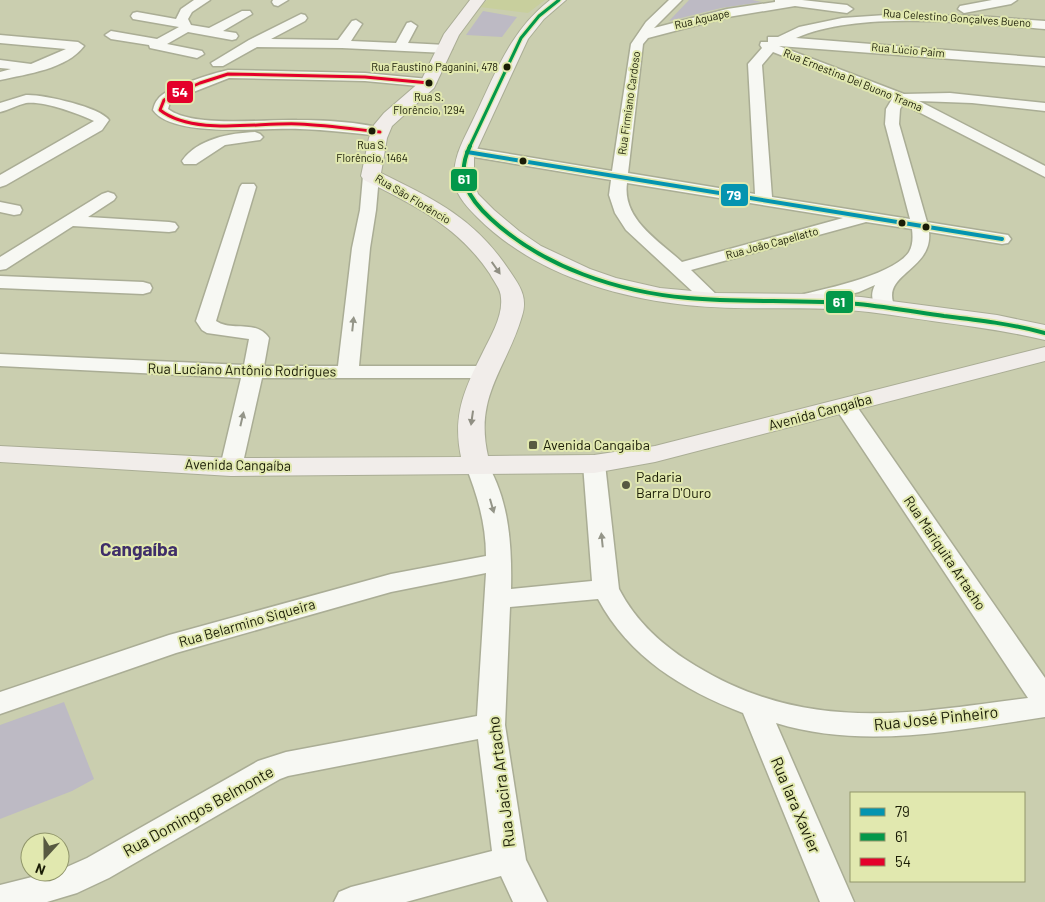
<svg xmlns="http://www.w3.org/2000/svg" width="1045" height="902" viewBox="0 0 1045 902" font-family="Barlow,sans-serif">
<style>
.built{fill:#c8cf9d}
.green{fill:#bdbac4}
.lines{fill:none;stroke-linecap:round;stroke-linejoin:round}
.street-casing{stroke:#aaad95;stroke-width:3}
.secondary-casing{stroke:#aaad95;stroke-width:2}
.street{fill:#f7f8f3;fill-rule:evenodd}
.secondary{fill:#f1edea;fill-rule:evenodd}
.bus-1-casing{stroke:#e1e8af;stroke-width:7}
.bus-2-far1-casing{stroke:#e1e8af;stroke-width:5.5}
.bus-2-casing{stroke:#e1e8af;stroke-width:7}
.bus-3-casing{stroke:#e1e8af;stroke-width:5.5}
.bus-1{stroke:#0494b0;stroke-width:4}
.bus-2-far1{stroke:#03984a;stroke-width:3}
.bus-2{stroke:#03984a;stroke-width:4}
.bus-3{stroke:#e4002b;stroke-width:3}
.oneway{fill:#908f83}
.oneway2{fill:#949588}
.bus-dot{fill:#1a1c06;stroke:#e1e8af;stroke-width:2}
.poi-dot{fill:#585a41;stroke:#e1e8af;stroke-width:2}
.labels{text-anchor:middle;stroke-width:4;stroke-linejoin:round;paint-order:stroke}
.far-street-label{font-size:11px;fill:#1a1c06;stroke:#e1e8af}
.far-bus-label{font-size:11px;fill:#1a1c06;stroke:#e1e8af}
.street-label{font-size:14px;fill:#1a1c06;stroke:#e1e8af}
.poi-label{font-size:14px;fill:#1a1c06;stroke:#e1e8af;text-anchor:start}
.near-street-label{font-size:16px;fill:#1a1c06;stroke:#e1e8af}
.district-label{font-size:19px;font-weight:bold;fill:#3f2e69;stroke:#e1e8af}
.line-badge{stroke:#e1e8af;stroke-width:2}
.badge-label{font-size:14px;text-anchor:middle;font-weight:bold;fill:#fff}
</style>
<rect width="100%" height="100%" fill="#caceaf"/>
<path class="built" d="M487,0H545L528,13L480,7Z"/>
<path class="green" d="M689,0H752L762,2L721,8L669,21Z
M483,11L517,17L502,37L466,35Z
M64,702L94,779L72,791L0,819V725Z"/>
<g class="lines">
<defs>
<path id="street" d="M194,0H210L192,12L188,19L191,25L209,28L242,11H250L252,14L223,31L236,33L238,36L236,39L232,40L188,32L167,44L202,51L204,54L197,58L150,48L149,45L111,39L105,35L111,31L157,39L179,27L133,19L131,16L133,13L137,12L176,19L181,9Z
M273,0H288L278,6L274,5L272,2Z
M669,0H682L654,28L727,9L775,2V0H802L847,5L853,9L847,13L795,6L728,17L648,38L643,44L628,173L755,194L748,64L762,48L760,45L761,42H768V37H778L799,27L842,18L886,15L976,16L1045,21V29C977,23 858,10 796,38L1045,58V66L779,46L904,94L950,93L1045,103V111L972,103L919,101L1045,166V177L903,104L900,109L899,124L927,222L1008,235L1011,239L1008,243L1002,244L929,232C933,271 879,274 895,307L892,311L885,313L878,311C872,302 870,295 875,285L859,292L798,307L791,305L789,301L791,297C820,290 893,276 909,252C913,245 913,237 912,229L866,222L691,270L722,300L720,304L713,306L706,304L626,230L615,213L609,195L611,180L462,155L459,152L462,149L467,147L612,171L631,44L646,22ZM773,52L892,99L886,109L885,124L910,219L772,197L762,65ZM627,183L843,218L682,262C658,240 622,219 627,183Z
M992,0H1017L1011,4L964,13L958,9L960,6Z
M301,14L305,15L307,18L305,21L271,39L338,40L352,21L356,20L362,24L351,41L396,43L407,23L411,22L417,26L408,43L446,45L452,49L446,53L342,48L257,47L223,66H213L211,63L249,40Z
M0,35L78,42L84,46C67,69 27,74 0,80V72L11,69L0,68V60L31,64L66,49L0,43Z
M228,70L365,73L429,79L436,83L429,87L365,81L229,78L178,98L170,102L168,109C193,128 264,119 297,120C324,120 359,122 385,129L387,132L385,135L380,136C354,133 327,130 300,129C267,127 173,139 153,110C154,106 155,102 158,99C165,88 214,73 228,70Z
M26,95C42,94 100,107 109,120L102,130L6,185L0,187V175L94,121C77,113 44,101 26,103C17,105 9,110 0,112V103Z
M255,132L260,134L263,137L260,140L225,145L196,164H184L182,161C197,139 230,133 255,132Z
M371,171L377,173L379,176L376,210L370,248L359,366H485L492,368L495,372L492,376L485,378H262L242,467L239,472L231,474L223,472L220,467L241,378L0,366V354L244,365L249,339L207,333L202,330L196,321L240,187L242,184H254L256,187L216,321C232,332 256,319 269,338L264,366H338L352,248L360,210L363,176L365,173Z
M108,192L114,194L116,197L114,200L88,217L169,222L175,223L178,227L175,231L169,232L73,226L6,269L0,270V257L102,194Z
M0,202L20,206L22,210L20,214L14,215L0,212Z
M0,276L143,282L150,284L152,288L150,292L143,294L0,288Z
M845,400L853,401L1045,678V717C957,730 864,750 776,723L854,902H820L743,713C683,690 629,657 598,599L510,607L505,725L526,860L547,902H513L501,876L406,902H334L339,892L351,887L492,851L478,739L288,776L280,779L109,878L77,893L47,902H0V885L52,872H60V870L87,858L258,761L286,752L477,716L486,573L391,592L176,653L0,714V692L169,635L391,574L486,556C486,523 477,494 465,464L468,459L476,457L484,459C509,496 512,545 511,589L592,581L583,464L586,459L594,457L602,459L605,464L619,589C636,622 664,647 696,666C806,733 908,714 1028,698L834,406L837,401Z"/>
<path id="secondary" d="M470,0H485L459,35L434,88L392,126L387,138L381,173C436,200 475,219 509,270C520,286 528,297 522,316C507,368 474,396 488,456L594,455L655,446L1045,347V361L655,462L594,473L231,476L0,462V446L231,458L461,457C452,415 465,388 483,352C491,336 503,316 501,298C501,289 494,282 490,274C458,226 414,205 364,180L361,176L369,138L374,125L384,113L421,81L444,34Z
M550,0H566L544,19L528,39L474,156V182L478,194L494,210L519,231L541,246L590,269L616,278L660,288L714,293L817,294L861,297L997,315L1045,325V340C1007,331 970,326 932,321C904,317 876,312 848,310C794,306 740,311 686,305C612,297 532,272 478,218C469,209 457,197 455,184C451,160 463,141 473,120C495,75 509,32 550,0Z"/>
</defs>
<use href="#street" class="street-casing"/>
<use href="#secondary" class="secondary-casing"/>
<use href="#street" class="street"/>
<use href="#secondary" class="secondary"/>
<defs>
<path id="bus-1" d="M467,152L1002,239"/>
<path id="bus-2-far1" d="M469,148L521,38L539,16L559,0"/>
<path id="bus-2" d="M470,146C455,177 468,198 491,219C543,267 618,292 688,298C744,303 801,299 858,304C887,307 916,312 944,316C978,320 1012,324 1045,333"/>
<path id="bus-3" d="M380,132C353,129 326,125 299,124C259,122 193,136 160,110L164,100L173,95L200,83L228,74L365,77L429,83"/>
</defs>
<use href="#bus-1" class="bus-1-casing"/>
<use href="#bus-2-far1" class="bus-2-far1-casing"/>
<use href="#bus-2" class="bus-2-casing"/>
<use href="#bus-3" class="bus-3-casing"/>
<use href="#bus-1" class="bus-1"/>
<use href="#bus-2-far1" class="bus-2-far1"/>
<use href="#bus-2" class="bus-2"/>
<use href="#bus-3" class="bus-3"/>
</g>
<defs><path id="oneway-solid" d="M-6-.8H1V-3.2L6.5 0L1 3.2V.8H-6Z" transform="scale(1.25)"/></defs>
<g class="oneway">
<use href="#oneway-solid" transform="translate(496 268) rotate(55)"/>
<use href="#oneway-solid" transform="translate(472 418) rotate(98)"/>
</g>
<g class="oneway2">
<use href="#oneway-solid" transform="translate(353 324) rotate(-84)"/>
<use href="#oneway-solid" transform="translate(242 419) rotate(-77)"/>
<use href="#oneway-solid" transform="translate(492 506) rotate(74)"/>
<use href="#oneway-solid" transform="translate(602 540) rotate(-96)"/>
</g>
<g class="bus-dot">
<circle cx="507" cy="67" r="4.5"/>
<circle cx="429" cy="83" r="4.5"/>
<circle cx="372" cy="131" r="4.5"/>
<circle cx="523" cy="161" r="4.5"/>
<circle cx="902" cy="223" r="4.5"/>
<circle cx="926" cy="227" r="4.5"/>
</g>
<g class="poi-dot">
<rect x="528" y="440" width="10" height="10" rx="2.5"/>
<circle cx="626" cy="485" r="5"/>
</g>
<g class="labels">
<g class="far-street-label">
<text transform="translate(957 18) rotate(4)" y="4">Rua Celestino Gonçalves Bueno</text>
<text transform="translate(702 19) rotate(-13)" y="4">Rua Aguape</text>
<text transform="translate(908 50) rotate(5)" y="4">Rua Lúcio Paim</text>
<text transform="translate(853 80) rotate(22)" y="4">Rua Ernestina Del Buono Trama</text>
<text transform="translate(629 103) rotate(-82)" y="4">Rua Firmiano Cardoso</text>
<text transform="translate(413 199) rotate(31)" y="4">Rua São Florêncio</text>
<text transform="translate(772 243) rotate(-15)" y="4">Rua João Capellatto</text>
</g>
<g class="far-bus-label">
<text x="498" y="71" text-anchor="end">Rua Faustino Paganini, 478</text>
<text x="429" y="101">Rua S.<tspan x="429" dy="13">Florêncio, 1294</tspan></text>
<text x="372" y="149">Rua S.<tspan x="372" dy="13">Florêncio, 1464</tspan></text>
</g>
<g class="street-label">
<text transform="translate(242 370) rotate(1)" y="5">Rua Luciano Antônio Rodrigues</text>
<text transform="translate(820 412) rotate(-15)" y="5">Avenida Cangaíba</text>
<text transform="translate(238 465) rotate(1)" y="5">Avenida Cangaíba</text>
<text transform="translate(945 553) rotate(56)" y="5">Rua Mariquita Artacho</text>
<text transform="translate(247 623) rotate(-16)" y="5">Rua Belarmino Siqueira</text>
</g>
<g class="poi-label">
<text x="543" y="450">Avenida Cangaiba</text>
<text x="636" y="482">Padaria<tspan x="636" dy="16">Barra D'Ouro</tspan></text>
</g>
<g class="near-street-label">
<text transform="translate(936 718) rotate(-6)" y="6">Rua José Pinheiro</text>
<text transform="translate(501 782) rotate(-97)" y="6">Rua Jacira Artacho</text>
<text transform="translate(796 805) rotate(67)" y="6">Rua Iara Xavier</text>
<text transform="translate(198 811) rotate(-29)" y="6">Rua Domingos Belmonte</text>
</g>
<g class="district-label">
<text x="139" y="556">Cangaíba</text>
</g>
</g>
<g class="line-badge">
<rect x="166" y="80" width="28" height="24" rx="5" fill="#e4002b"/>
<rect x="450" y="168" width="28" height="24" rx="5" fill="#03984a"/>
<rect x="720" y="183" width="29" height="24" rx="5" fill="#0494b0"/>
<rect x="825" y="290" width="29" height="24" rx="5" fill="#03984a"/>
</g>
<g class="badge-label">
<text x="180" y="97">54</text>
<text x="464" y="184">61</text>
<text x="734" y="200">79</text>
<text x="839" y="307">61</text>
</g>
<rect x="850" y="792" width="175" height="90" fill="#e1e8af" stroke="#91966b"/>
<rect x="860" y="808" width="25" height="8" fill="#0494b0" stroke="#91966b"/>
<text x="895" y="817" font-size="15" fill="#1a1c06">79</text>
<rect x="860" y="833" width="25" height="8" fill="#03984a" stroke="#91966b"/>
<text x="895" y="842" font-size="15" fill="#1a1c06">61</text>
<rect x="860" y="858" width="25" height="8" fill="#e4002b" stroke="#91966b"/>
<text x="895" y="867" font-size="15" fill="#1a1c06">54</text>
<g transform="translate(45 857) rotate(201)"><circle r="24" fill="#e1e8af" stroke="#91966b"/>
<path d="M0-4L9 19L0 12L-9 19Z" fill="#585a41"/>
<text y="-8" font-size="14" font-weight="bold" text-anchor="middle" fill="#1a1c06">N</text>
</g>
</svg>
